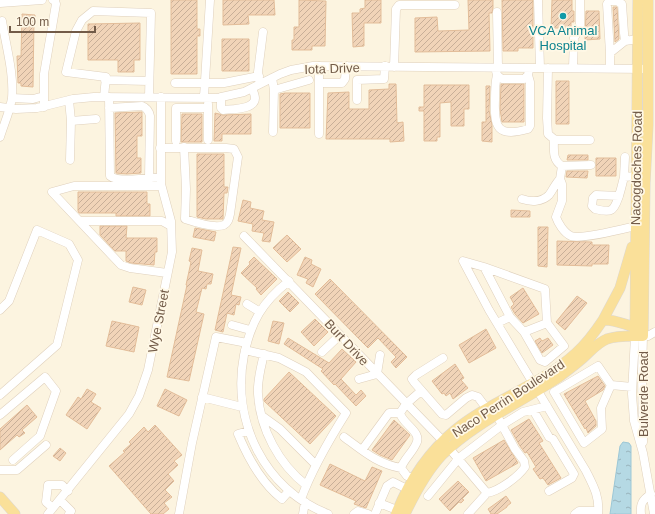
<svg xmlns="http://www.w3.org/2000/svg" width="655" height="514" viewBox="0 0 655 514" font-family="Arial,sans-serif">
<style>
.water{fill:url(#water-ripples);stroke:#9cc7d6}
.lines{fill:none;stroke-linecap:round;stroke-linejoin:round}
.stream{stroke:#9cc7d6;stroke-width:1.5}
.building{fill:url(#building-hatch);stroke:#e3bd99}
.minor-casing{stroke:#dfd0bc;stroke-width:9}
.major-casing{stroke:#ddd8d3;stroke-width:11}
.minor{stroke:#fff;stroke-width:8}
.major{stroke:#fae099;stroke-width:10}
.culture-dot{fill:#0f9aa8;stroke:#fff8e6;stroke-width:1.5}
.labels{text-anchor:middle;stroke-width:3.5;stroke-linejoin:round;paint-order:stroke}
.culture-label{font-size:13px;fill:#0d838f;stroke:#fff8e6}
.street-label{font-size:13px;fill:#725b48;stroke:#fff8e6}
</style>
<defs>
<pattern id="water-ripples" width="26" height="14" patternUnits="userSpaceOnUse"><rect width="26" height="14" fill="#b5d9e4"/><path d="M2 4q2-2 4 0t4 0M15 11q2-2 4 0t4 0" fill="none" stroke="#98b3bb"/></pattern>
<pattern id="building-hatch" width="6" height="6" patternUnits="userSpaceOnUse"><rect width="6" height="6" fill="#f1d4b8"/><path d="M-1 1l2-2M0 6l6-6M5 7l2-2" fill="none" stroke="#c8af98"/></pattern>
</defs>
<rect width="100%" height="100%" fill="#fcf4e0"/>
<path class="water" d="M623,442L629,443L631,446V514H610L620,446Z"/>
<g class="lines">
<path class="stream" d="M648,425V417"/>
</g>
<path class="building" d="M171,0H197V29H200V36H197V74H171Z
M223,0H274L275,15H248L249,24L223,25Z
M299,0L326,1L325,46H312V50H292V40H294V27H299Z
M365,0H381V23H364V46L353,47L352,13H360V9L365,8Z
M468,0H493V8L492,13H489L490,51L415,52V18L437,17L438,31L469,30Z
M502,0H533V48H518V51H503Z
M552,0H572V11H574V22H571V28H551Z
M613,7H617L619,39L615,42Z
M586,11H599L600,39L585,40Z
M22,14L35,15V19H34L33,87L21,86V83H18L17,56H21Z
M140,23V60H134V72H118V60H88V24Z
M222,39H249V71H222Z
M556,81H569V124H556Z
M389,84H396L397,123L403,122L404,141L390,142V139H326L328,93L349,92V109H369V90L389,89Z
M501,84H524V122H502L500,109Z
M424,85H469V109H464V126H451V102L440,103V137H437V141H424V111H419V107H424Z
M486,86H490L489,110L492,125V142L482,141V122H486Z
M285,93H310V128H280V94Z
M142,112V136H137V158H141V173L127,174L116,173L115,113Z
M215,113L223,115L251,114V134H222V141H214Z
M182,114H202V142H181Z
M197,154H224V187H228L227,193H224L223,219H206L197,217Z
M568,155H588V160H567Z
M596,158H616V176H596Z
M567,171H588L587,178L566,177Z
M78,192H147V204H150V216H116V213H79L78,211Z
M243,200L251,202L250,208L264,211L262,220L274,222L270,242L262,241L264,233L252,231L253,224L238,221Z
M511,210L530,211V217H511Z
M100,226H127L126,238H157V252H155L154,265L131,263L126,261V251H115L100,235Z
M538,227H548L547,267L538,266Z
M195,228L216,232L214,241L193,237Z
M287,235L301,249L287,262L273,248Z
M557,241L592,242V245H609L608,264H592V266L557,265Z
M233,247L241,248L231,295L241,297L239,305L236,304L234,315L227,313L223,332L215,330Z
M192,248L202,250L198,271L213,274L211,284H207L206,289L202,288L196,312L204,314L189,381L167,377L187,285H186L191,262L189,261Z
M254,257L277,279L261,295L256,289L257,288L241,273L250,264L249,262Z
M305,257L312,260L311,264L321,269L313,287L306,283L308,279L297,275Z
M330,279L407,357L396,368L391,362L396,357L378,338L368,348L315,294Z
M133,287L146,290L142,305L129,302Z
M523,288L539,314L523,323L515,314L511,307L514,304L510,297Z
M288,292L299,303L290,312L279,301Z
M577,296L587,303L565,330L556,322Z
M315,319L328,332L314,346L301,332Z
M112,321L139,327L134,352L106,346Z
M273,321L284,323L279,344L268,341Z
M486,329L496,348L469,363L459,345Z
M288,338L329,363L342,349L356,362L341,379L356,395L361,390L366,396L356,406L335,384L334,385L321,371L323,369L284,344Z
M540,338L542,341L548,338L553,345L542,353L535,341Z
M455,364L464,378L461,380L468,388L453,399L450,393L446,396L444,393L442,394L432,381Z
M289,372L336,416L310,444L264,401V399Z
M598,376L605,386L603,390L585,401L596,421V426L588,433L586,428L585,429L564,394Z
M87,389L96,394L91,402L101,408L87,429L66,415L78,397L81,399Z
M165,389L187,400L179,416L157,406Z
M27,405L37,417L22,430L25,433L19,437L17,435L0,450V429Z
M529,419L543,441L539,443L561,478L548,485L543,478L540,479L533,469L536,467L527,452L525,453L520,446L511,430Z
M394,420L410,435L392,460L380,455L372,450Z
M155,425L182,455L174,461L178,465L168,474L174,481L165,490L172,497L164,503L169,509L163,514H151L109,466L125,452L123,451L131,444L129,442L144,427L148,432Z
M504,440L518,463L486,481L473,458Z
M60,448L66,453L60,461L53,456Z
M330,464L365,481L372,467L382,471L366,508L354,504L356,501L320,485Z
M458,481L469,492L462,499L464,500L461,503L459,502L450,511L439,499Z
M506,496L511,503L507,506V507L497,514H491L488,509Z"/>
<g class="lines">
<defs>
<path id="minor" d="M538,0L540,68
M0,3L42,0
M497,12L498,67
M610,53L607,4L609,1H617L622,4L624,33L625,41
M319,66V134
M394,67L396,9L399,5H455
M548,68L547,118L548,134L555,140H590
M573,68L574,38L580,28V0
M610,68V53L625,41L638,39
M496,71L497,75L502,79H524L528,75L529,70
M497,75C495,83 495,91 495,100C494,127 497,138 528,129L530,126V82L528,75
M272,78L274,90L273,132
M105,80L149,81
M259,80L258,72L263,32
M175,83H224L259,76
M319,83H342L345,79L346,66
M274,90L309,80
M104,97L106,77L66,72L76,31L82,20L93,11L151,13L149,97
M109,97L110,176C118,183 149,178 161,177
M204,97L210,0
M221,97V108L223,110C231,109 255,110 255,98C255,95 253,91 252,88
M12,98L33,99L44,96
M69,100L71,121L70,160
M357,100V80L384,79L385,66
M208,104V140
M0,107L16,109L37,108L73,99L94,97L217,98L244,92L280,74L291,70L313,66L648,69
M44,107V74L56,4L55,1L53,0
M109,108L142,106C147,108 149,111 150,116L149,178
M71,121L96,119
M0,137C4,124 10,111 12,98C14,73 6,46 2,21
M554,139C554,150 552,160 562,166
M176,141V108H208
M160,148H226L234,149L238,157L230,214C229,219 228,223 224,225C215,229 194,222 185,219L186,189L184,147
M625,157L624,177L636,176
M591,165L562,166L560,179L562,184V201L556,217C558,223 564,233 571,236C581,240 623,229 636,226
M161,186H74L52,192L121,265L130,268L167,273
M619,196L596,195L593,198L592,206L595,209C599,210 607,212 611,210C618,206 622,184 624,177
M522,199C531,202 542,202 549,195C553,190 555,184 560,179
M80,221H162L171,226
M244,236L443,441L487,493C499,491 518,477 525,467L524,461L515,449L496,414
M484,267L545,289L547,323
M289,281C262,302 251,322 244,355C231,421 264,489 328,514
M247,304L260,312
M0,310L9,301L37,230L69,244L78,260L57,345L0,395
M510,317L484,267L463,261L489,310L586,471C593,485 600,497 598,514
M497,323L510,317L524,332L540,360L545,362L564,346L547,323L524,332
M232,325L250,330
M635,336L632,394L634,421L643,453L654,514
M245,350L279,358L306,372L346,413C329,440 312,469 301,499
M322,352L340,335
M264,354C261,367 257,381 258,394C260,429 279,464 306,485
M443,358L416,375L412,379L414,382L442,414L446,415L466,398L472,395L478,397L487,409
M359,379L377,374L380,355
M611,385L601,408L602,429L584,443L554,392L598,366L611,385L632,387
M202,397L242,407
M533,410L549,437L553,439L574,474L572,478L549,491
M0,415L45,377L56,391L40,436L13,460
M262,416L280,429L316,465
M248,431L238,434C248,458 261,483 282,499L289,491
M344,437C362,450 377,464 401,468
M643,442L642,374L643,336H648L655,332
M362,450L389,413H400
M0,470H17L46,445
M413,478L407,476L401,468C404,459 412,453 416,444C423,432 402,424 400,413L406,404L421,391
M428,496L459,458L502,425L523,412L547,406
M60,500L71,511L69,514
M379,503L397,510
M53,508L46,502L48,485H62L68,491
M48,514L129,414L139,396L148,370L172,252L171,221L161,184V97
M179,514L192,443L216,337L247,343
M303,514L305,502
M354,514L358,511L368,514
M375,514L387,486L393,482L407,489
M468,514L487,493
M575,514L579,511H598
M641,514C640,504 642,500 651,494"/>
<path id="major" d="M603,320L620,288L632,247
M635,336L638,0
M0,497L15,514
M396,514C409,481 427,453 455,430C492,400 541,385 576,353C586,344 595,332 603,320C617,319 628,327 641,328
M405,514C415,493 426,472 442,455C476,422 520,403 559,377C567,371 575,365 583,358C590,352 597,343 607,339C618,335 631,336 643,336L645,183L648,125V0"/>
</defs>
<use href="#minor" class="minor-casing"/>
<use href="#major" class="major-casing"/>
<use href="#minor" class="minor"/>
<use href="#major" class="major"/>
</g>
<circle class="culture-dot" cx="563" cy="16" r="4"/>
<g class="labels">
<g class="culture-label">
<text x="563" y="35">VCA Animal<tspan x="563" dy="15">Hospital</tspan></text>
</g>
<g class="street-label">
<text transform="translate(332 68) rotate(-2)" y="5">Iota Drive</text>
<text transform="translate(636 168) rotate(-89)" y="5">Nacogdoches Road</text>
<text transform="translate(158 321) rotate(-79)" y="5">Wye Street</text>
<text transform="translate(347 342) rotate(47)" y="5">Burt Drive</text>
<text transform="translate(643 394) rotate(-90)" y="5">Bulverde Road</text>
<text transform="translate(508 398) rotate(-33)" y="5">Naco Perrin Boulevard</text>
</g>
</g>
<path d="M10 26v6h85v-6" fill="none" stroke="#725b48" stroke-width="2"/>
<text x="16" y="26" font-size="12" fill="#725b48" stroke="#fff8e6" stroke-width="3" paint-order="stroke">100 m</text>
</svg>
